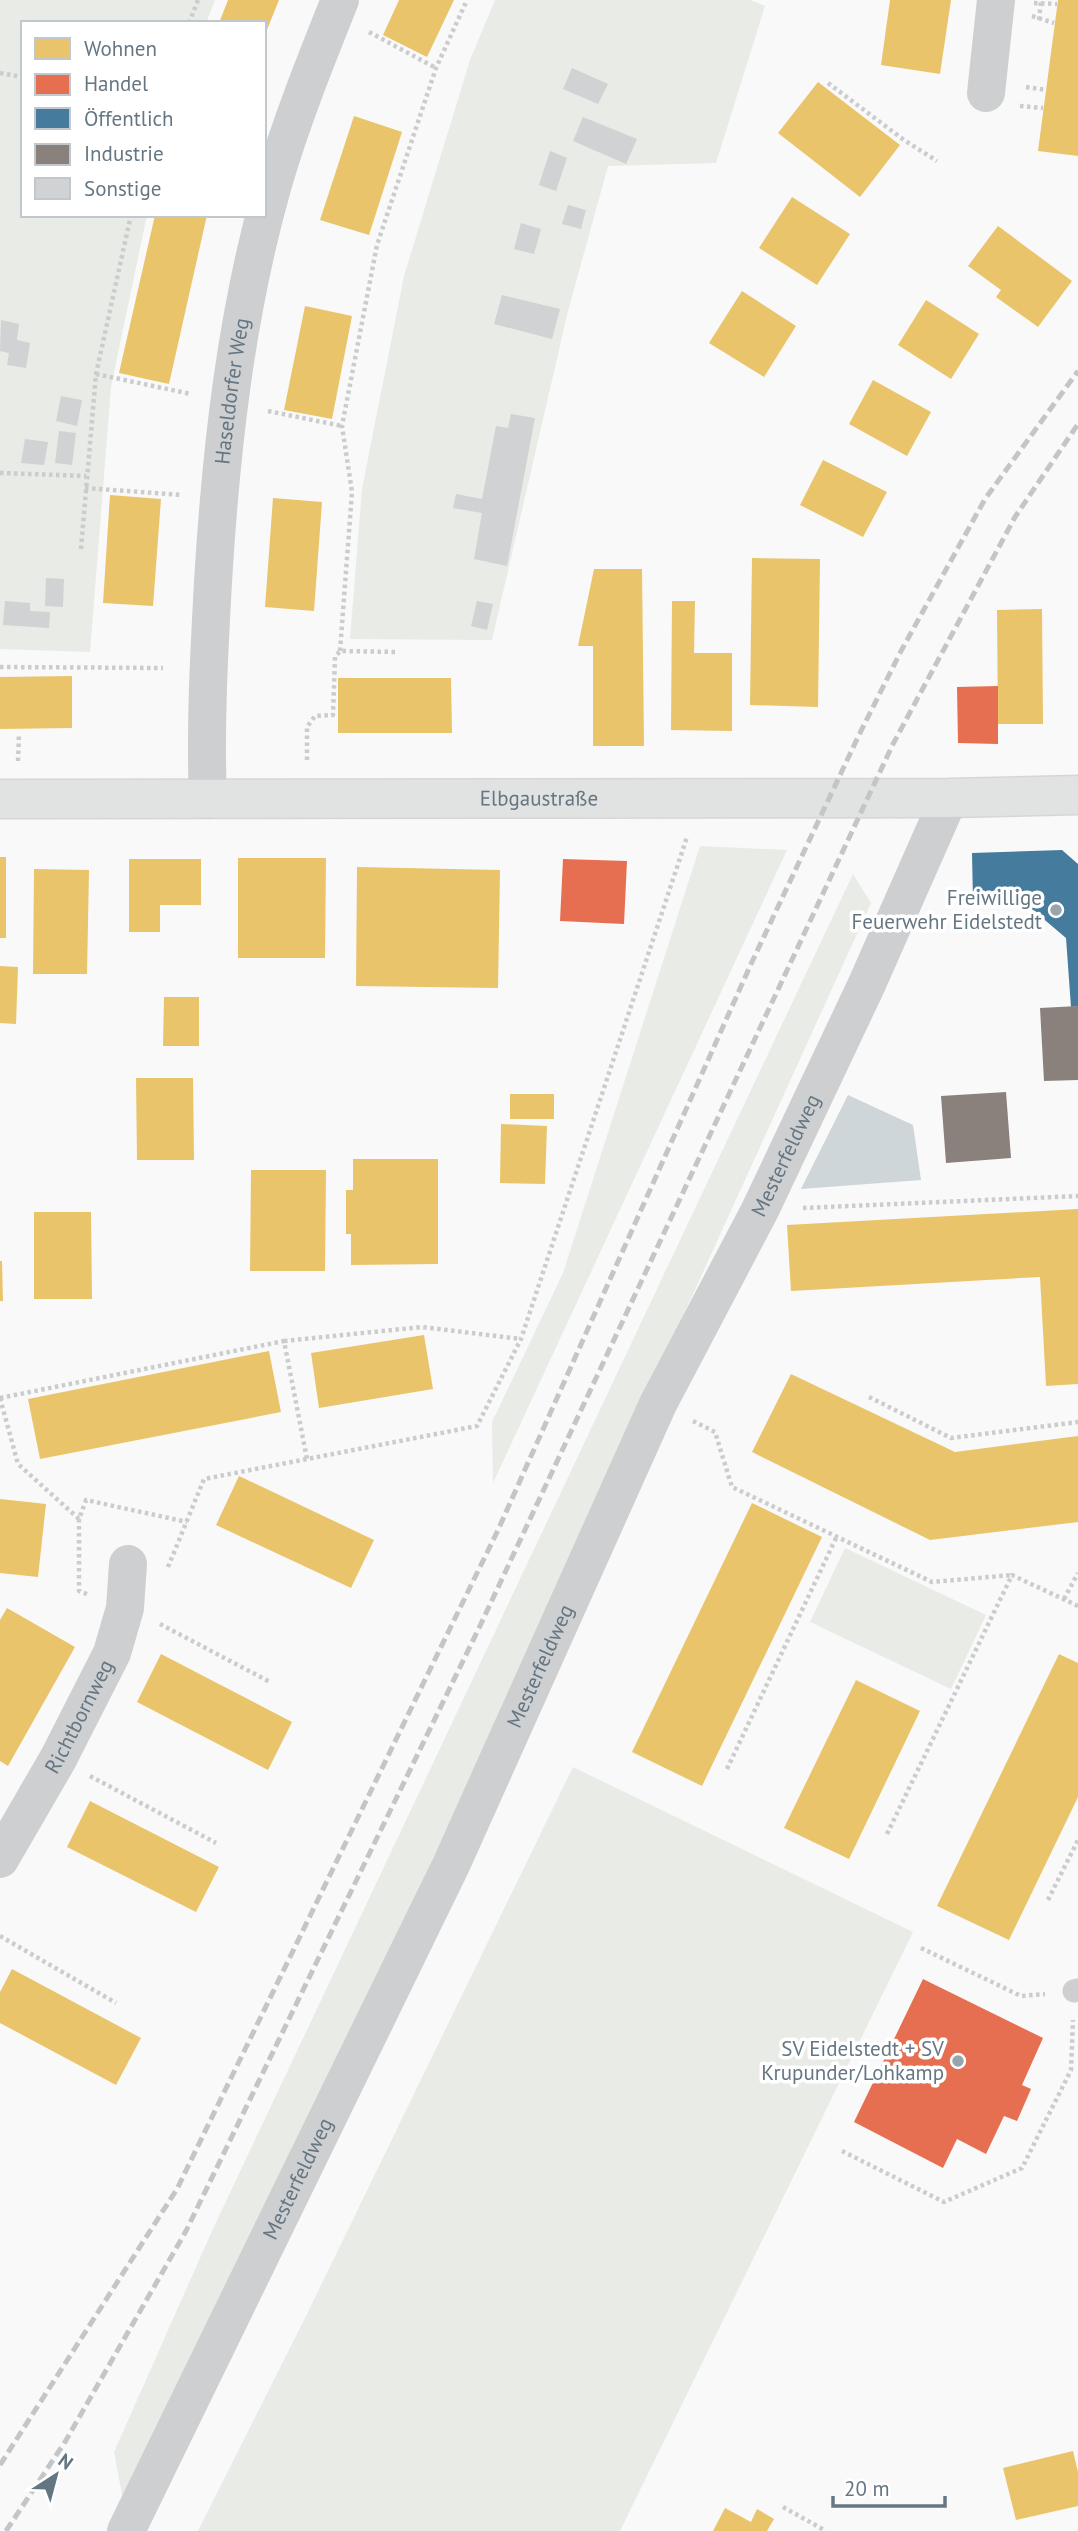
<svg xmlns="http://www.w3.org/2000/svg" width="1078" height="2531" viewBox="0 0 1078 2531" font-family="'PT Sans',sans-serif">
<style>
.green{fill:#e8ebe6}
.water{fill:#ced6d9}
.homes{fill:#e9c46a}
.shops{fill:#e76f51}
.public{fill:#457b9d}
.industry{fill:#8a817c}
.building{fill:#d0d2d3}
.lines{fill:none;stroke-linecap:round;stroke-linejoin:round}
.primary-casing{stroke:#d5d6d7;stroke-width:41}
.path{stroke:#cbcccd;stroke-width:4.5;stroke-dasharray:3.5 3.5;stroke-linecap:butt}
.lane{stroke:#cecfd0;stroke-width:23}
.street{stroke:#cecfd0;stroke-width:38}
.primary{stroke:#e1e2e2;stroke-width:38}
.rail{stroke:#c3c5c6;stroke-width:5;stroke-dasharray:10 5;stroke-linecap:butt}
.poi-dot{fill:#99a4ac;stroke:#fff;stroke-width:2.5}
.labels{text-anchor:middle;stroke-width:7;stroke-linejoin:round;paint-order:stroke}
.street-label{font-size:21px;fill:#657683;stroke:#fff}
.poi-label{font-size:21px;fill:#657683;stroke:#fff;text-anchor:end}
</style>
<rect width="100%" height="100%" fill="#f9f9f9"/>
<path class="green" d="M0,0H215L206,23H23V215H147L111,387L90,652L0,649Z
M495,0H750L765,6L716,163L608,166L568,311L492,640L350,639L362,489L404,276L470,60Z
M700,846L787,850L493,1483L492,1422L563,1273Z
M853,874L871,903L663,1360L127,2521L114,2452L212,2231Z
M845,1548L986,1615L951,1689L810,1622Z
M573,1767L913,1932L620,2531H198L307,2314Z"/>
<path class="water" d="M848,1095L913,1125L921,1180L801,1189Z"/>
<path class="homes" d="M228,0H279L264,37V23H219Z
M399,0H454L427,57L383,35Z
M890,0H951L940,74L881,65Z
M1058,0H1078V156L1038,151Z
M818,82L900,145L860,197L778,133Z
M354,116L402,132L369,235L320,220Z
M792,197L850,234L817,285L759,248Z
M155,215H207L169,384L119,373Z
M998,226L1072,281L1038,327L996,297L1001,290L968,266Z
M742,291L796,326L764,377L709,343Z
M926,300L979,334L951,379L898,345Z
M305,306L352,316L332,419L284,410Z
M873,380L931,412L907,456L849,424Z
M823,460L887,492L863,537L800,505Z
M110,495L161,499L153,606L103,603Z
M273,498L322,502L314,611L265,607Z
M752,558L820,559L818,707L750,705Z
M594,569H642L644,746H593V646H578Z
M672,601H695L694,653H732V731L671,730Z
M1042,609L1043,724H998L997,610Z
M72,676V728L0,729V677Z
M338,678H451L452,733H338Z
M0,857H6V938H0Z
M238,858H326L325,958H238Z
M129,859H201V905H160V932H129Z
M357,867L500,870L498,988L356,986Z
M34,869L89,870L87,974H33Z
M0,966L18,967L16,1024L0,1023Z
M164,997H199V1046H163Z
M136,1078H193L194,1160H137Z
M510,1094H554V1119H510Z
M501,1124L547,1126L545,1184L500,1183Z
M353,1159H438V1264L351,1265V1234H346V1190H353Z
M251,1170H326L325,1271H250Z
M1078,1209V1384L1046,1386L1040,1277L791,1291L787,1225Z
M34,1212H91L92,1299H34Z
M0,1261H2L3,1301H0Z
M424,1335L433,1389L319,1408L311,1353Z
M269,1351L281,1412L40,1459L28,1399Z
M791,1374L955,1452L1078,1436V1522L930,1540L752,1452Z
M239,1476L374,1540L351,1588L216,1525Z
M0,1499L46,1504L38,1577L0,1573Z
M752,1503L822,1537L702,1786L632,1752Z
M7,1608L75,1647L8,1766L0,1761V1620Z
M161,1654L292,1722L268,1770L137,1702Z
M1059,1654L1078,1663V1797L1009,1940L937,1906Z
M856,1680L920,1711L849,1859L784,1828Z
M90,1801L219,1867L196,1912L67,1847Z
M12,1969L141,2038L116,2085L0,2023V1992Z
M1073,2451L1078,2472V2506L1016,2520L1003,2468Z
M725,2508L751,2522L757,2509L774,2519L767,2531H713Z"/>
<path class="shops" d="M998,686V744L958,743L957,687Z
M563,859L627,861L624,924L560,921Z
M923,1979L1043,2038L1022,2085L1031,2089L1017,2121L1004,2116L986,2154L957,2139L943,2168L854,2122Z"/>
<path class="public" d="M1062,850L1078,864V1006L1071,1007L1066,938L1020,899L973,902L972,853Z"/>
<path class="industry" d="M1078,1006V1080L1044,1081L1040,1008Z
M1006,1092L1011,1158L946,1163L941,1096Z"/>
<path class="building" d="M572,68L608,84L598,104L563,89Z
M583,117L637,139L626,164L573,141Z
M550,151L567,158L556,191L539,185Z
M568,205L586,210L581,229L562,224Z
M521,223L541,229L534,254L514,249Z
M502,295L560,309L552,339L494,324Z
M1,320L19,324L17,340L30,343L26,368L7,365L9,353L0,351Z
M61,396L82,400L77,426L56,421Z
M511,414L535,418L507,566L474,559L482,513L453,508L456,494L482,499L496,426L508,428Z
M59,431L76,433L72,465L55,463Z
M25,439L48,442L44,465L21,463Z
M46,578L64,579L63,607L45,606Z
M5,601L30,603V611L50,612L49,628L3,625Z
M477,601L493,604L487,630L471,626Z"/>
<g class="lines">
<defs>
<g id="primary">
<path id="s4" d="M0,799L949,798L1078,795"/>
</g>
</defs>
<use href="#primary" class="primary-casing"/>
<path class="path" d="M1034,3L1057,4
M1032,16L1054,23
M1039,20L1041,1
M189,23L198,0
M369,32L436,68
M0,73L23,77
M828,83L904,140L937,161
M1026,87L1046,90
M1020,106L1043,108
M96,374L191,394
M268,411L342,426
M0,473L86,476
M85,488L182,495
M81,549L96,374L131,215
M340,651L352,492L342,426L377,245L436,68L467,0
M0,667L163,668
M307,760V727L315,716L333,715L335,657L340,651L397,652
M18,761L19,734
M803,1208L1078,1196
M284,1341L422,1327L521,1339
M869,1397L951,1438L1078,1422
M0,1398L284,1341L307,1459
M0,1398L18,1464L79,1519
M693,1421L715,1432L732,1487L932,1582L1012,1575
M168,1567L204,1479L477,1426L521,1339L687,837
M87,1594L79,1591V1519L86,1500L187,1522
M1064,1599L1078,1573
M160,1624L270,1682
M727,1769L836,1538
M90,1776L216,1843
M887,1834L1012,1575L1078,1606
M1048,1900L1078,1840
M0,1936L116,2003
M921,1948L1021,1996L1045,1994
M842,2151L944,2202L1022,2168L1071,2070L1073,2020
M783,2507L826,2531"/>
<path class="lane" d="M1074,1991L1078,1990"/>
<g class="street">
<path d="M986,93L996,0"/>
<path id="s1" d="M208,800C205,727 209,655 213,582C221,448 236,314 273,184C291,122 316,60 340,0"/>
<path id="s2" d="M0,1859L58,1759L112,1653L125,1608L128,1564"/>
<path id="s3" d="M126,2531L451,1865L658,1404L760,1210L866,986L949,798"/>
</g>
<use href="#primary" class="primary"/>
<path class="rail" d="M0,2465L177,2189L498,1530L751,964L858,737L901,651L985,499L1078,371
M6,2531L65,2442L186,2231L479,1628L893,744L1015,517L1078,424"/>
</g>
<g class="poi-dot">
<circle cx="1056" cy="910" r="7"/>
<circle cx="958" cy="2061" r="7"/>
</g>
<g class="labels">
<g class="street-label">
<text dy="7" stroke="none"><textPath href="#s1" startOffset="410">Haseldorfer Weg</textPath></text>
<text dy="7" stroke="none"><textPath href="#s4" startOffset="539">Elbgaustraße</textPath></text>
<text dy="7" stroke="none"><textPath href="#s3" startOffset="1526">Mesterfeldweg</textPath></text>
<text dy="7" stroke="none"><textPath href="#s3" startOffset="959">Mesterfeldweg</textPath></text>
<text dy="7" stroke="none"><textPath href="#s2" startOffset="163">Richtbornweg</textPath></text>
<text dy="7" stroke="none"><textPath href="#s3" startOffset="392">Mesterfeldweg</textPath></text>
</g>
<g class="poi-label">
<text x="1042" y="905">Freiwillige<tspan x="1042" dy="24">Feuerwehr Eidelstedt</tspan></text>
<text x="944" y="2056">SV Eidelstedt + SV<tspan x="944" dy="24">Krupunder/Lohkamp</tspan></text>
</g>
</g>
<rect x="21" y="21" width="245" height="196" fill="#ffffff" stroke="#c1c8cd" stroke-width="2"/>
<rect x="35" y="38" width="35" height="21" fill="#e9c46a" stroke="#c1c8cd" stroke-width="2"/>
<text x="84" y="56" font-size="21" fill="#657683">Wohnen</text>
<rect x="35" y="74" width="35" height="21" fill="#e76f51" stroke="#c1c8cd" stroke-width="2"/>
<text x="84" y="91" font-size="21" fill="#657683">Handel</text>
<rect x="35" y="108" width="35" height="21" fill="#457b9d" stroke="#c1c8cd" stroke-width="2"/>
<text x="84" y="126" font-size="21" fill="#657683">Öffentlich</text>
<rect x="35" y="144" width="35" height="21" fill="#8a817c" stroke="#c1c8cd" stroke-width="2"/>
<text x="84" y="161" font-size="21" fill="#657683">Industrie</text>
<rect x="35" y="178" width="35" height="21" fill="#d0d2d3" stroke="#c1c8cd" stroke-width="2"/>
<text x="84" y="196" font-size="21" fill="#657683">Sonstige</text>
<g transform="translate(56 2475) rotate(36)" stroke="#ffffff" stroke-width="5" paint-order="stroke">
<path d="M0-5L12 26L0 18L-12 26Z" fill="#657683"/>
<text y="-10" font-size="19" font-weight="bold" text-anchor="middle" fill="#657683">N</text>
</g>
<path d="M833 2496v10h112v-10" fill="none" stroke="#657683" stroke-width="3.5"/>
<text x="844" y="2496" font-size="21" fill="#657683" stroke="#ffffff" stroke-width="5" paint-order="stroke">20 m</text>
</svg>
